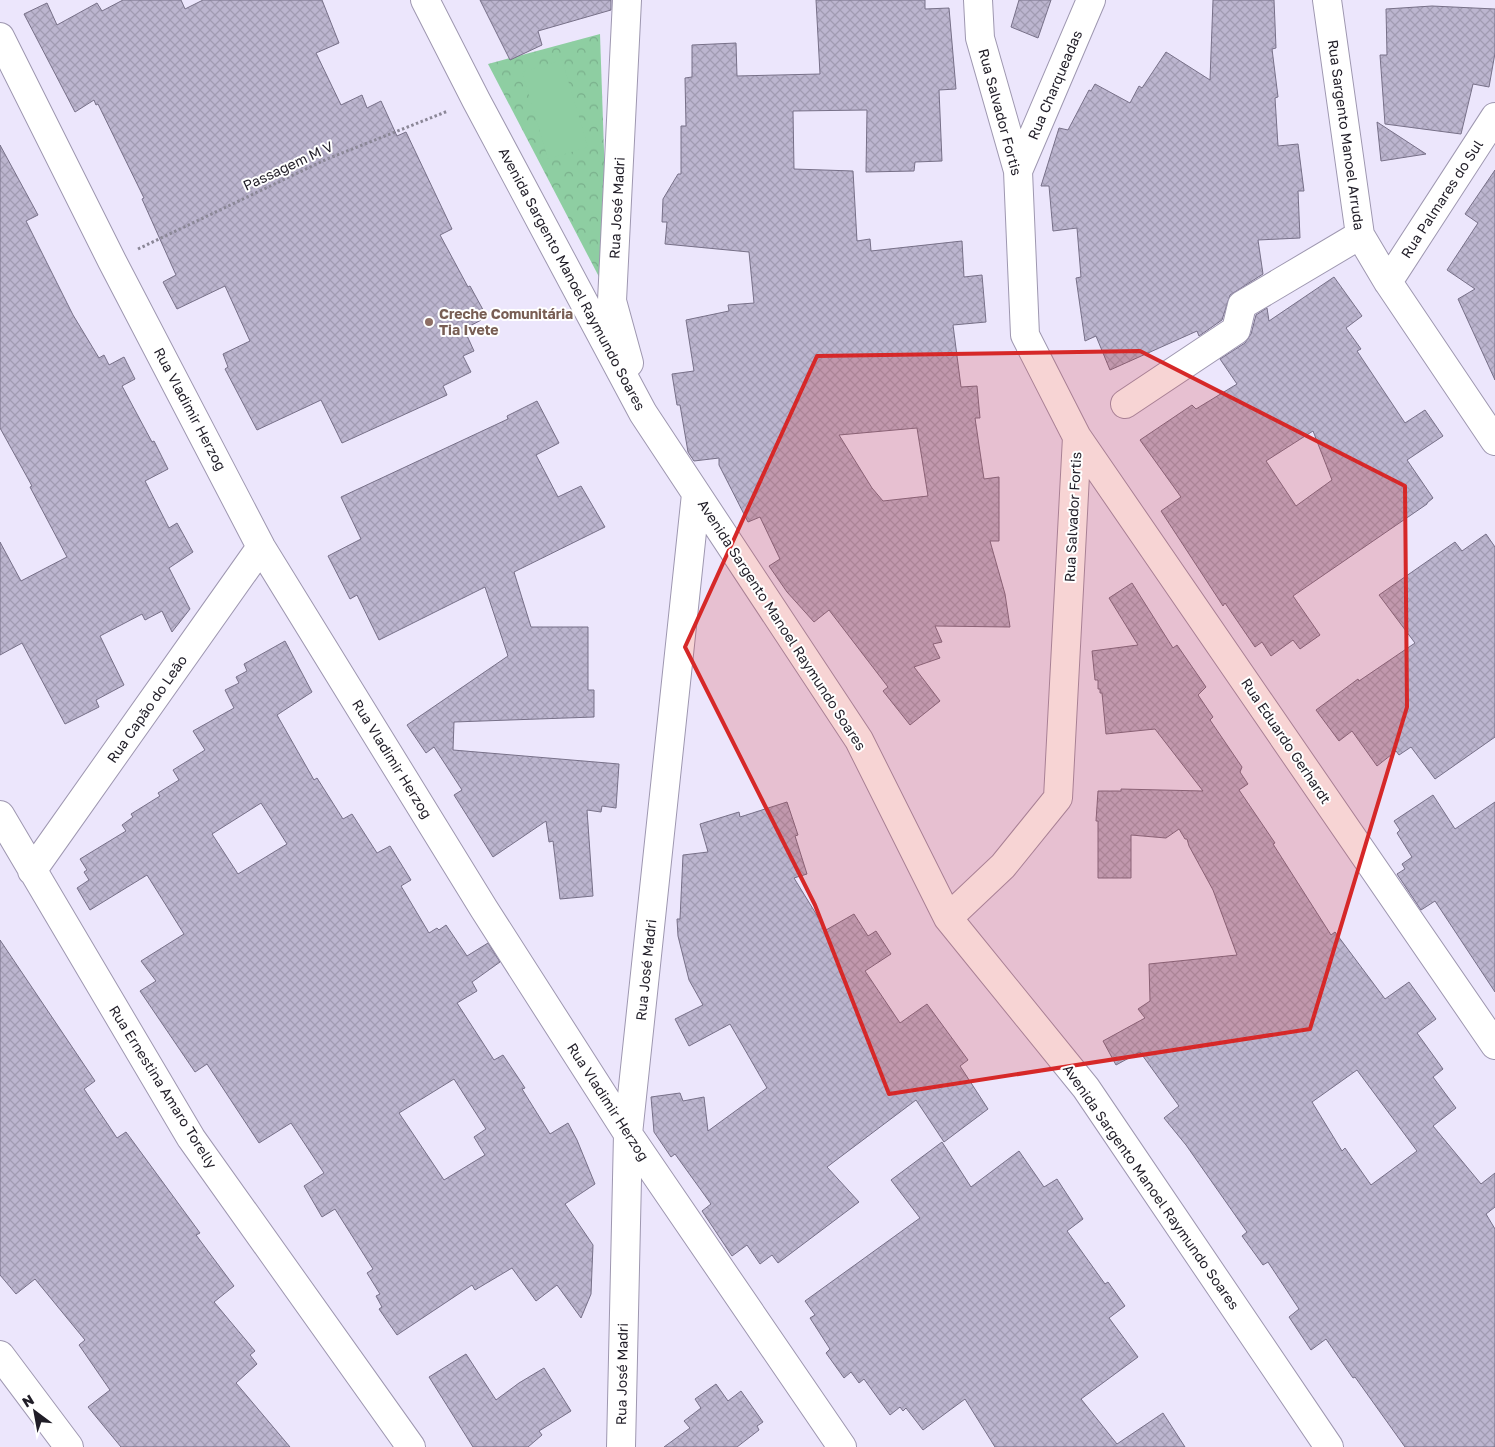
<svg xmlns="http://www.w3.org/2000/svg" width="1495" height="1447" viewBox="0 0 1495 1447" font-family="'Golos Text',sans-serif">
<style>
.forest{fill:url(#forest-crowns)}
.pitch{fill:#8ecea2}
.building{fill:url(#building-cross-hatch);stroke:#777088;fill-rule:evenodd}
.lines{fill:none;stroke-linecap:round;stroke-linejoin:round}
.minor-casing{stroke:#9e97b0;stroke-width:30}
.path{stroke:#8b8797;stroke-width:3;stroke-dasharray:2.5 2.5;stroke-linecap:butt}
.minor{stroke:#fff;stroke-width:28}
.marked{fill:#d62828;fill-opacity:0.2;stroke:#d62828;stroke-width:4;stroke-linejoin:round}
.education-dot{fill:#8d6e63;stroke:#fff;stroke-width:2}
.labels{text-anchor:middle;stroke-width:4;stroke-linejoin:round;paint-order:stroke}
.street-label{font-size:14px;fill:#201d27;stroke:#fff}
.education-label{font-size:14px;font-weight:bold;fill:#785e54;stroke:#fff;text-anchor:start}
</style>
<defs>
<pattern id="forest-crowns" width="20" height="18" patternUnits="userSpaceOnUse" patternTransform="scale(1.25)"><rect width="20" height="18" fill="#8ecea2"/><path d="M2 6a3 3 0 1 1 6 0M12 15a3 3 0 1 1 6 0" fill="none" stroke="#7ab08c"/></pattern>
<pattern id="building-cross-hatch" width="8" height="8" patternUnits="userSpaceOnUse" patternTransform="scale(1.25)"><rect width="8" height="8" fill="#bcb5cf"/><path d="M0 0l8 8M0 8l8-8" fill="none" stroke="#a19bb2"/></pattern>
</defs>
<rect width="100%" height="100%" fill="#ece6fc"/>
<path class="forest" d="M600,34L609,296L488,64Z"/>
<path class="pitch" d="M562,60L588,147L548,159L522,72Z"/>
<path class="building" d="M123,0H181L185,9L203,0H322L339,43L316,53L341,105L362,95L367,108L381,101L397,136L406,132L452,229L440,235L468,287L470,286L487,317L464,329L474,351L463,356L471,372L443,386L447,395L342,443L321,400L257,430L225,369L228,367L223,354L250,341L225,286L177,309L163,282L176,275L142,199L144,198L98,104L96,105L94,100L75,112L24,14L47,3L57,25L97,3L102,11Z
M480,0H611V10L538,31L542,45L510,60Z
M816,0H925V9L949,8L956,89L939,90L942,161L915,162L914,171L866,172L867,110L793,111L794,169L853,171L857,241L870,239L871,251L962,241L964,277L982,275L986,322L953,325L961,387L977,386L980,418H975L984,479L999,477V541H990L1005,594L1010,627L935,626L942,642L933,644L940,658L914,667L940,701L910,725L883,691L888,687L829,610L814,622L787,592L769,566L780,559L760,517L748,522L719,465V458L694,461L688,452L680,405H677L672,374L694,371L686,320L729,311L728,305L754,303L749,252L665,244L667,222H662L663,199L678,174H681V126H686L685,78L692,77V45L736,43L737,76L820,74ZM917,428L928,496L883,501L872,488L839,435Z
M1019,0H1051L1038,38L1011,27Z
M1213,0H1274L1276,48L1272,49L1278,97L1275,98L1278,146L1298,144L1304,191H1298L1300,238L1258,240L1263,274L1230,295L1222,320L1199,336L1197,331L1110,370L1096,336L1085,341L1076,278L1081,277L1077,228L1053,231L1049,186H1041L1059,128L1068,130L1089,90L1091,91L1095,84L1130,103L1139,86L1142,88L1166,52L1210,80Z
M1432,6L1495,9V53L1489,87L1473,84L1461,134L1385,124L1380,55H1387L1386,9Z
M1377,122L1426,154L1381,161Z
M0,145L38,215L26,221L73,315L99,358L104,355L109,365L124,357L135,379L122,386L152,442L154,441L168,469L145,481L169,528L177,523L193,552L169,568L190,609L172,632L162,611L145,620L142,614L100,636L124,685L96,700L99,707L65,724L22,643L0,655V542L21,581L67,557L30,487L32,486L0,428Z
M1495,170V380L1458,299L1475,289L1447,270L1478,223L1465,214Z
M1334,277L1362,316L1346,328L1361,349L1357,351L1405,423L1425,410L1443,436L1407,460L1433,498L1427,503V504L1293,596L1320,635L1300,649L1293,640L1271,656L1262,642L1255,647L1225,603L1223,606L1161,511L1181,497L1140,440L1192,405L1196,409L1237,384L1220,359L1245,343L1251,334L1256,315L1267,308L1269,321ZM1313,431L1332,480L1296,506L1266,461Z
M537,401L559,443L536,455L558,497L581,486L605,527L514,572L531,627H588V690H594V717L454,722L453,750L619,764L616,808L602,806L601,812L587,810L593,896L560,899L553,841L549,842L546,821L493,857L454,795L462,790L434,747L426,753L407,725L508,656L485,587L379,640L357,595L350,599L328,556L361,539L341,497L508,419L507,416Z
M1486,534L1495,547V737L1435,779L1411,747L1399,755L1396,751L1377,766L1352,731L1339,741L1316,710L1358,679L1359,681L1415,643L1379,595L1455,542L1462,551Z
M1132,583L1173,648L1177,645L1206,687L1198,695L1213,717L1210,720L1242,767L1240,772L1248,784L1239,790L1275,843L1273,844L1331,935L1335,932L1385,999L1409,982L1436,1019L1417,1033L1443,1069L1433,1077L1456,1108L1433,1126L1481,1184L1495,1173V1207L1486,1214L1495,1229V1447H1405L1355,1377L1353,1378L1326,1339L1311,1350L1289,1317L1299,1309L1268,1262L1263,1265L1242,1236L1247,1232L1186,1145L1164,1118L1179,1106L1140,1052L1116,1065L1103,1041L1145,1018L1138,1009L1150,1001L1149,964L1237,955L1213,890L1189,846L1187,839H1185L1179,829L1166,838L1131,835V878H1098V821H1096L1098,791H1121V789L1203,791L1155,729L1106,734L1102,693H1100V689H1098V680H1095L1092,651L1138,645L1109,598ZM1357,1070L1417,1151L1371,1185L1345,1148L1342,1151L1312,1102Z
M285,641L312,692L277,715L314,780L317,778L343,819L352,814L377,853L390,846L411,880L401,886L429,933L437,928L439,930L446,925L467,956L488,943L500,962L472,982L477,991L457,1003L494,1060L503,1055L525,1088L522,1089L550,1134L568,1123L577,1140L595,1184L565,1204L593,1245L591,1294L581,1318L557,1285L536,1301L512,1268L475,1290L472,1285L397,1335L379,1309L382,1307L376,1296L380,1294L367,1273L373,1269L335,1209L322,1217L304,1186L324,1173L291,1123L259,1143L207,1064L195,1072L140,991L156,981L141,961L184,934L147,875L90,910L77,888L89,880L84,872L87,870L80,859L126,831L122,825L133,817L131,814L160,796L158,793L179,780L173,770L205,750L193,731L234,708L225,690L239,683L236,677L247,671L244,664ZM261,803L287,844L238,874L212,834ZM454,1079L486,1129L474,1137L485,1155L444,1180L399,1113Z
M1433,795L1455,829L1495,802V992L1435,901L1421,910L1397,874L1405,869L1402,864L1412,857L1397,833L1400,830L1394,821Z
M787,802L798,835L795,836L807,874L794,878L826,930L854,914L868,936L876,931L891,954L865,971L900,1023L927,1004L968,1060L960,1066L988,1109L944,1142L916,1100L827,1167L859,1202L778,1263L772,1255L760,1264L747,1245L732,1256L702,1211L711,1204L675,1154L671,1157L654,1132L651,1097L680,1093L683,1101L704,1097L708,1131L767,1088L730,1024L689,1046L675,1019L703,1005L689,980L678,936L677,919H680L683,855L708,852L700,824L739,812L740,817Z
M0,940L95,1081L84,1089L117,1138L126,1132L200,1233L196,1235L234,1286L214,1302L255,1351L250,1355L257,1364L236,1383L290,1447H121L88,1407L110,1390L79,1345L85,1340L35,1279L16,1294L0,1275Z
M942,1142L971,1187L1019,1151L1044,1187L1057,1179L1083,1219L1067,1231L1105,1284L1108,1282L1125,1306L1109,1318L1138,1357L1081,1399L1117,1444L1163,1413L1185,1447H995L965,1399L923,1430L906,1408L903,1411L900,1407L890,1415L864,1379L859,1383L851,1372L844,1378L826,1353L830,1349L810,1318L815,1315L805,1301L920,1218L891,1180Z
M466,1354L496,1400L519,1383L544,1368L571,1411L539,1431L542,1435L528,1447H473L429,1377Z
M716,1384L728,1401L741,1391L763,1422L757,1426L759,1430L737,1447H664L690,1428L684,1421L701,1408L695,1399Z"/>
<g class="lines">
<defs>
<path id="minor" d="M425,0L476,100L643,413L859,740L948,918L1086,1088L1329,1447
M627,0L612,301L629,363
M978,0L980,38L1018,171L1025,335L1077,437L1495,1045
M1327,0L1360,235L1388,282L1495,441
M0,37L112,261L261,547L484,909L628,1134L842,1447
M1018,171L1091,0
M1388,282L1495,117
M1125,404L1236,330L1242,305L1360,235
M0,815L191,1138L411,1447
M32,871L261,547
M948,918L1003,866L1058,798L1077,437
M0,1355L69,1447
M621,1447L628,1134L696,494"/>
</defs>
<use href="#minor" class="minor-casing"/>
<path class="path" d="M138,249L327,159L448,111"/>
<use href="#minor" class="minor"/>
</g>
<path class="marked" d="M1140,351L1405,486L1407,707L1310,1029L889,1094L815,905L685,647L817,356Z"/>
<circle class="education-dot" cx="429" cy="322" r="5"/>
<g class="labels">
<g class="street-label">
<text transform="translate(1055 85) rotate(-67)" y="5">Rua Charqueadas</text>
<text transform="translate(1000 112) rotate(75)" y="5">Rua Salvador Fortis</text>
<text transform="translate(1346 135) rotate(82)" y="5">Rua Sargento Manoel Arruda</text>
<text transform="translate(288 166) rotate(-25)" y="5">Passagem M V</text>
<text transform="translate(1442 199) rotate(-57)" y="5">Rua Palmares do Sul</text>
<text transform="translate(617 208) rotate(-87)" y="5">Rua José Madri</text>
<text transform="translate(572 279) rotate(62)" y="5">Avenida Sargento Manoel Raymundo Soares</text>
<text transform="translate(190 409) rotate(62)" y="5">Rua Vladimir Herzog</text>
<text transform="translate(1073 517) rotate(-87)" y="5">Rua Salvador Fortis</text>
<text transform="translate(782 625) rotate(57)" y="5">Avenida Sargento Manoel Raymundo Soares</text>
<text transform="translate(147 709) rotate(-55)" y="5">Rua Capão do Leão</text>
<text transform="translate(1286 741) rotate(56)" y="5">Rua Eduardo Gerhardt</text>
<text transform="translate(392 759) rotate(58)" y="5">Rua Vladimir Herzog</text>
<text transform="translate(646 970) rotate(-84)" y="5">Rua José Madri</text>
<text transform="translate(163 1087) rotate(58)" y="5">Rua Ernestina Amaro Torelly</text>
<text transform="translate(608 1102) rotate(57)" y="5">Rua Vladimir Herzog</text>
<text transform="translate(1151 1187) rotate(55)" y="5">Avenida Sargento Manoel Raymundo Soares</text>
<text transform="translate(622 1374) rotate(-89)" y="5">Rua José Madri</text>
</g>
<g class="education-label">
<text x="439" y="319">Creche Comunitária<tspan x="439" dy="16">Tia Ivete</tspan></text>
</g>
</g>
<g transform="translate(35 1412) rotate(328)" stroke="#ffffff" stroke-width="4" paint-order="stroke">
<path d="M0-4L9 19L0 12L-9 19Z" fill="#201d27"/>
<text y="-8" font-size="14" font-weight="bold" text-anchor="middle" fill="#201d27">N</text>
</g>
</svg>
